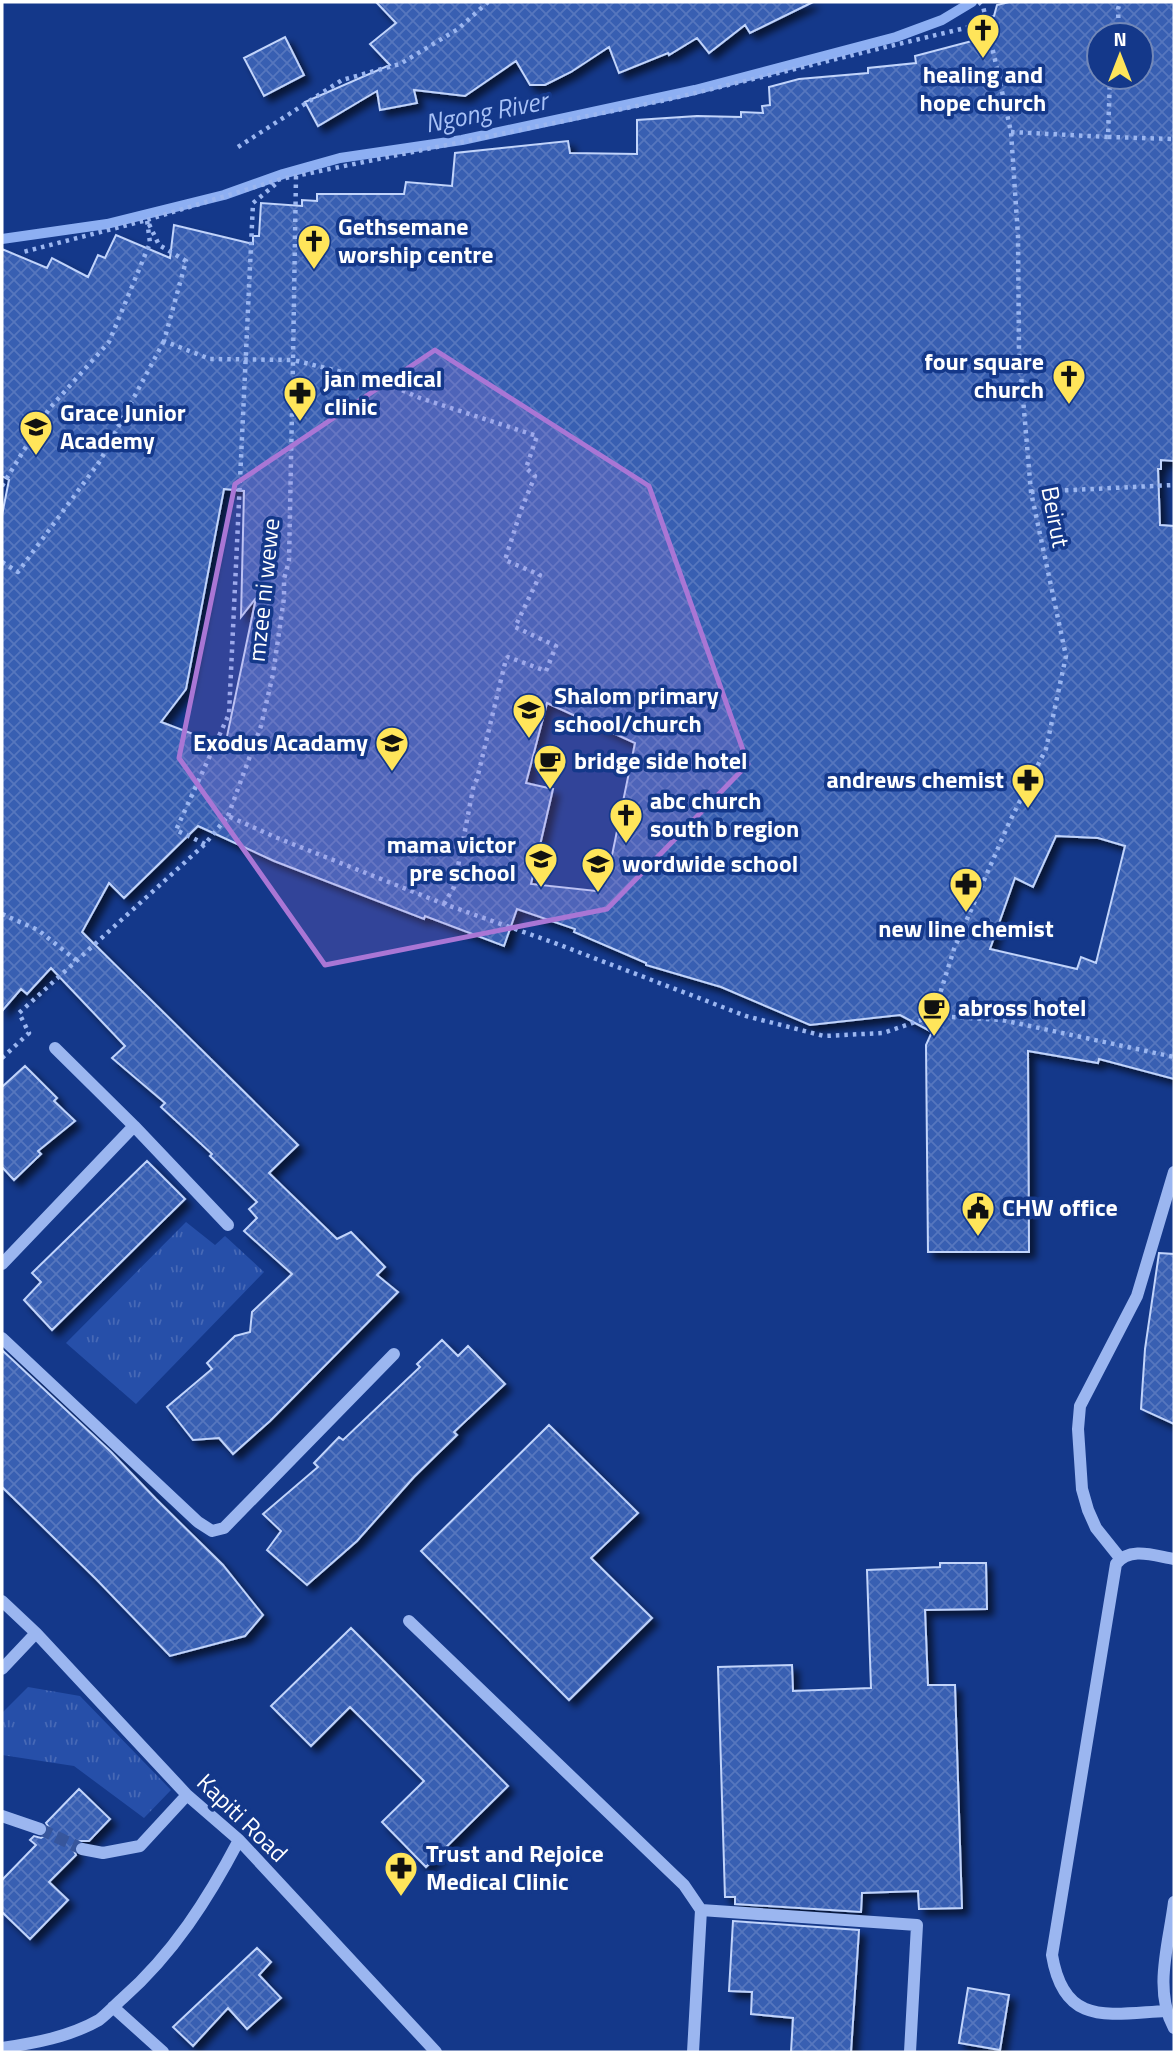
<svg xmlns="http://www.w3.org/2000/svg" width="1176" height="2054" viewBox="0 0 1176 2054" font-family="'Titillium Web',sans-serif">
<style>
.park{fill:url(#park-tufts)}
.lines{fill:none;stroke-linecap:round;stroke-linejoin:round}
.stream{stroke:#8daff3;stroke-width:10}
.building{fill:url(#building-cross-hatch);stroke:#c1d4fb;stroke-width:2;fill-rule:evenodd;filter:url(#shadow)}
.minor-tunnel{stroke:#37569c;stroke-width:12;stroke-dasharray:12 6;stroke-linecap:butt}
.path{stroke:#9bb6f0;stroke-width:4.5;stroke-dasharray:3.5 5;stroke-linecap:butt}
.minor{stroke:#9bb6f0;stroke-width:12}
.marked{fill:#a976d5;fill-opacity:0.2;stroke:#a976d5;stroke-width:5;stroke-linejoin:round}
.labels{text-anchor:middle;stroke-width:7;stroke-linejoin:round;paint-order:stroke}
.poi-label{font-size:24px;font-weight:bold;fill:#fff;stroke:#14388a;text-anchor:start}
.street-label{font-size:24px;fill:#fff;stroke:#14388a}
.water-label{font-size:26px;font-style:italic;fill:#a7c1f7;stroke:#14388a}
</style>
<defs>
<pattern id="park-tufts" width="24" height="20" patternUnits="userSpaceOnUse" patternTransform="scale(1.75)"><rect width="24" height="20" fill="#264fa9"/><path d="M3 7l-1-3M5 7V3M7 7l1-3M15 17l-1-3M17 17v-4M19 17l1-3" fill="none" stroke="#4769b6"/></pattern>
<pattern id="building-cross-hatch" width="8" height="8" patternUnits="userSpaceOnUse" patternTransform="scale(1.75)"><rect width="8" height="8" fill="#385eb2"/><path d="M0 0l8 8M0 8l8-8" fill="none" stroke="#5676be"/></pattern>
<filter id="shadow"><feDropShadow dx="6" dy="6" stdDeviation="3.5" flood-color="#0009"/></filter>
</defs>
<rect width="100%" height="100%" fill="#14388a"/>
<path class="park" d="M186,1222L215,1245L225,1236L264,1272L136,1404L66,1343Z
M28,1687L80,1696L171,1790L144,1818L74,1766L2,1755V1713Z"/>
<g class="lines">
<path class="stream" d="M2,239L107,224L224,195L283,174L340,158L462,140L695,90L896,37L942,20L972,2"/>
</g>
<path class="building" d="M376,2H813L750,33L745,25L709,53L697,38L669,55L668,53L619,73L609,47L571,72L545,85H530L516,61L465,96L414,90L417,103L380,110L377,91L318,126L305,102L390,65L370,44L396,23Z
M1009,2H1174V461L1161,460V469H1158L1160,525L1174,526V1079L1099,1059L1098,1063L1028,1051L1029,1252H928L926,1045L932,1032L900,1015L810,1025L721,987L646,965V963L574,932L575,929L517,909L504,946L425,916L424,919L274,861L198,826L124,898L109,883L82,932L298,1145L269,1173L337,1239L351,1232L385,1267L377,1275L398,1292L270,1421L233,1454L219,1438L193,1440L167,1407L212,1369L207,1363L235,1336L250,1332L252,1312L292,1274L244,1231L257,1218L249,1209L257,1202L210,1156L212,1154L161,1107L165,1103L112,1058L125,1046L51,968L27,994L21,989L2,1011V515L9,480L2,476V249L47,268L52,258L88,277L98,255L105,258L116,235L170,258L174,225L253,244V236H259L261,203L302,206V200L317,201V194H404L406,182L452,186L455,153L568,141L570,153L637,154V120L697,116L741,117V112L763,113L762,106L770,105L769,87L799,79L868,73V68L916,63L915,56L991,36L990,17L994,16L997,5ZM1099,35H1141V77H1099ZM224,489L244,491L241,617L256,598L225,746L161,722L186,689ZM547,703L635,743L607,880L601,878L596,891L531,884L553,789L526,783ZM1056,836L1098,838L1125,846L1096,963L1081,957L1077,969L990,949L1015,878L1033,887Z
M285,37L304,75L264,96L244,58Z
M25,1066L57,1098L54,1101L75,1121L38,1151L41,1154L14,1180L2,1167V1087Z
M147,1161L185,1199L52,1330L24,1300L41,1282L32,1273Z
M1159,1253L1174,1254V1424L1141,1409L1145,1349Z
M442,1340L458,1356L468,1346L505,1384L454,1432L457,1435L414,1477L357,1541L307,1585L267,1550L281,1531L263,1514L318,1467L314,1463L339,1437L343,1440L420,1367L417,1364Z
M2,1350L111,1452L156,1499L223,1565L263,1615L245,1636L170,1656L96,1579L2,1487Z
M549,1425L638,1513L591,1558L652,1618L569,1700L421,1551Z
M940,1563H986L987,1609L925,1610L928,1685H955L962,1908L919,1909L918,1891L862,1893L861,1912L735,1904V1897H725L718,1667L792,1665L793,1691L871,1688L867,1570L940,1567Z
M351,1628L508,1786L426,1867L382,1822L424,1781L350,1707L311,1746L271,1706Z
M79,1789L110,1819L89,1841H80L76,1843L73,1848L76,1855L49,1882L68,1900L30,1939L2,1912V1880L36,1845L30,1840L34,1836L41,1838L46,1835L49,1828L46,1823Z
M733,1921L859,1930L851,2052H791L793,2018L751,2014L752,1992L729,1991Z
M257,1948L271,1962L259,1975L281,1998L247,2029L228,2008L193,2046L173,2027Z
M968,1988L1009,1995L1000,2050L959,2043Z"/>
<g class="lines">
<path class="minor-tunnel" d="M40,1829L82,1849"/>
<path class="path" d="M1119,35L1118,9L1120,2
M1011,132L1108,137L1110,77
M1108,137L1174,139
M238,147L342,80L400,64L458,29L488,2
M296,176L293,360L383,382L420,398L537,436L526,468L535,476L521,510L505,560L540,575L515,627L556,646L546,671L508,657L506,659L477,779L474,784L454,887L444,904
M2,486L49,409L109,342L150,243L147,220L23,252
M1031,492L1174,485
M2,562L18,572L100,461L164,341
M228,816L261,726L273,674L284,598V579L289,561L293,360L210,359L164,341L186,261L159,245L147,220L281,179L666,100L986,23
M205,844L176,830L229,714L253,203L278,182
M2,914L38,930L76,960
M933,1016L954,949L1009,823L1046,749L1066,656L1031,492L1019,352L1018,236L1011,132L983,6L979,2
M2,1058L29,1033L19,1013L205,844L228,816L275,837L444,904L552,942L746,1016L824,1036L883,1033L933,1016L1002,1020L1174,1057"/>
<path class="minor" d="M55,1048L134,1126L228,1225
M2,1264L134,1126
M2,1338L198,1522L212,1531L224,1528L394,1354
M1120,1558L1096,1528L1088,1510L1082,1489L1078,1429L1080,1406L1137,1296L1174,1172
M2,1601L36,1633L187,1795L239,1840L436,2052
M409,1621L684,1885L701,1910
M2,1669L36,1633
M2,1816L40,1829
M82,1849L103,1853L140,1846L187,1795
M1174,1902C1169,1943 1153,1990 1174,2028
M113,2007L163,2052
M1166,2011C1108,2014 1064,2027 1052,1955L1116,1564C1130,1546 1155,1556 1174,1559
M2,2048C35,2043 69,2037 99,2020C107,2014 115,2005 123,1998C173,1954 208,1899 239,1840
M693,2052L701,1910L917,1925L910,2052"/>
</g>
<path class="marked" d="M435,350L649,486L748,764L607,909L325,965L179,758L235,484Z"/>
<defs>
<symbol id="church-pin" viewBox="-11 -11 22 30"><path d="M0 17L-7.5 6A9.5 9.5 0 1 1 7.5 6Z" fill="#ffe55a" stroke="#14388a"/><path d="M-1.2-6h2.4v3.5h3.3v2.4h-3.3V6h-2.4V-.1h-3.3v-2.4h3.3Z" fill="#111"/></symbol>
<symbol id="pharmacy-pin" viewBox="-11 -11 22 30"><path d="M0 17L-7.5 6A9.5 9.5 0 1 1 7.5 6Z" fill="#ffe55a" stroke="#14388a"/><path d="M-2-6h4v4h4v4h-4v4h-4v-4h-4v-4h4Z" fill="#111"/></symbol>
<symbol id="school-pin" viewBox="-11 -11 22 30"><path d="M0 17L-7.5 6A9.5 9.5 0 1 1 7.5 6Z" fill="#ffe55a" stroke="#14388a"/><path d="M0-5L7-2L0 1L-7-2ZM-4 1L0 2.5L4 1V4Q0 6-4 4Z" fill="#111"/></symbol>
<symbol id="cafe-pin" viewBox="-11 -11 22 30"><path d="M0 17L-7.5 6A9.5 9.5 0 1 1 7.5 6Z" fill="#ffe55a" stroke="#14388a"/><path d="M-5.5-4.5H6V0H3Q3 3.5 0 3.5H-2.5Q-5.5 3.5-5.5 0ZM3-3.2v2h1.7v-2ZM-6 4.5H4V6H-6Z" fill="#111"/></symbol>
<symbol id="civic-pin" viewBox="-11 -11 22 30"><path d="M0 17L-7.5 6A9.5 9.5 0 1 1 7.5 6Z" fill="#ffe55a" stroke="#14388a"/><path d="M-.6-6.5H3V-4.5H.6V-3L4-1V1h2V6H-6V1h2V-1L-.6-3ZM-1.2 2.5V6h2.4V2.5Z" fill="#111"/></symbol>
</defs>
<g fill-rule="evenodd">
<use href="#church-pin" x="964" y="11" width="38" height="52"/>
<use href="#church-pin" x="295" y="222" width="38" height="52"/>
<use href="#church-pin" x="1050" y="357" width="38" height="52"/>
<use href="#pharmacy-pin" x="281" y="374" width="38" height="52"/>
<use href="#school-pin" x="17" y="408" width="38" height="52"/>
<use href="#school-pin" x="510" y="691" width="38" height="52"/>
<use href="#school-pin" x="373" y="724" width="38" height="52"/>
<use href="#cafe-pin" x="531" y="742" width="38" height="52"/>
<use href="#pharmacy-pin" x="1009" y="761" width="38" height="52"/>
<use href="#church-pin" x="607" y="796" width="38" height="52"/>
<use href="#school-pin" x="522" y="840" width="38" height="52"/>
<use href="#school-pin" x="579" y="845" width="38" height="52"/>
<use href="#pharmacy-pin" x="947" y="865" width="38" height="52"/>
<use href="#cafe-pin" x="915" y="989" width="38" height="52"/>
<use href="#civic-pin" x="959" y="1189" width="38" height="52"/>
<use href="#pharmacy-pin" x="382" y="1849" width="38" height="52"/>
</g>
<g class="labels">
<g class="poi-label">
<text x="983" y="83" text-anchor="middle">healing and<tspan x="983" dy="28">hope church</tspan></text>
<text x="338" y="235">Gethsemane<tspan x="338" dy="28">worship centre</tspan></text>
<text x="1044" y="370" text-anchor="end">four square<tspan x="1044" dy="28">church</tspan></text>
<text x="324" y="387">jan medical<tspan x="324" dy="28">clinic</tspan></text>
<text x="60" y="421">Grace Junior<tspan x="60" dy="28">Academy</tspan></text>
<text x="554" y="704">Shalom primary<tspan x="554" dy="28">school/church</tspan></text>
<text x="368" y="751" text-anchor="end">Exodus Acadamy</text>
<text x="574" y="769">bridge side hotel</text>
<text x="1004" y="788" text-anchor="end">andrews chemist</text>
<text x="650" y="809">abc church<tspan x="650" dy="28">south b region</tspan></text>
<text x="516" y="853" text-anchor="end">mama victor<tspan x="516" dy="28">pre school</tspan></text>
<text x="622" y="872">wordwide school</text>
<text x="966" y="937" text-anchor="middle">new line chemist</text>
<text x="958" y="1016">abross hotel</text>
<text x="1002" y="1216">CHW office</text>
<text x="426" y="1862">Trust and Rejoice<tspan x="426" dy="28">Medical Clinic</tspan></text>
</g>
<g class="street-label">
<text transform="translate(1055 517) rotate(79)" y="8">Beirut</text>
<text transform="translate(264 590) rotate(-84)" y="8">mzee ni wewe</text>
<text transform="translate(242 1818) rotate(44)" y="8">Kapiti Road</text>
</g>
<g class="water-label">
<text transform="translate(486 112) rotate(-11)" y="9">Ngong River</text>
</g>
</g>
<rect width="1176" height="2054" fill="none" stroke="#ffffff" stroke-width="7"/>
<g transform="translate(1120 56)"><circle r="33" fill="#14388a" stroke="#7288b9" stroke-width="2"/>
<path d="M0-5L12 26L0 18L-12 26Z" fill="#ffe55a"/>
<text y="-10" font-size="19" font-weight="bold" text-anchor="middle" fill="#ffffff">N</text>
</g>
</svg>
